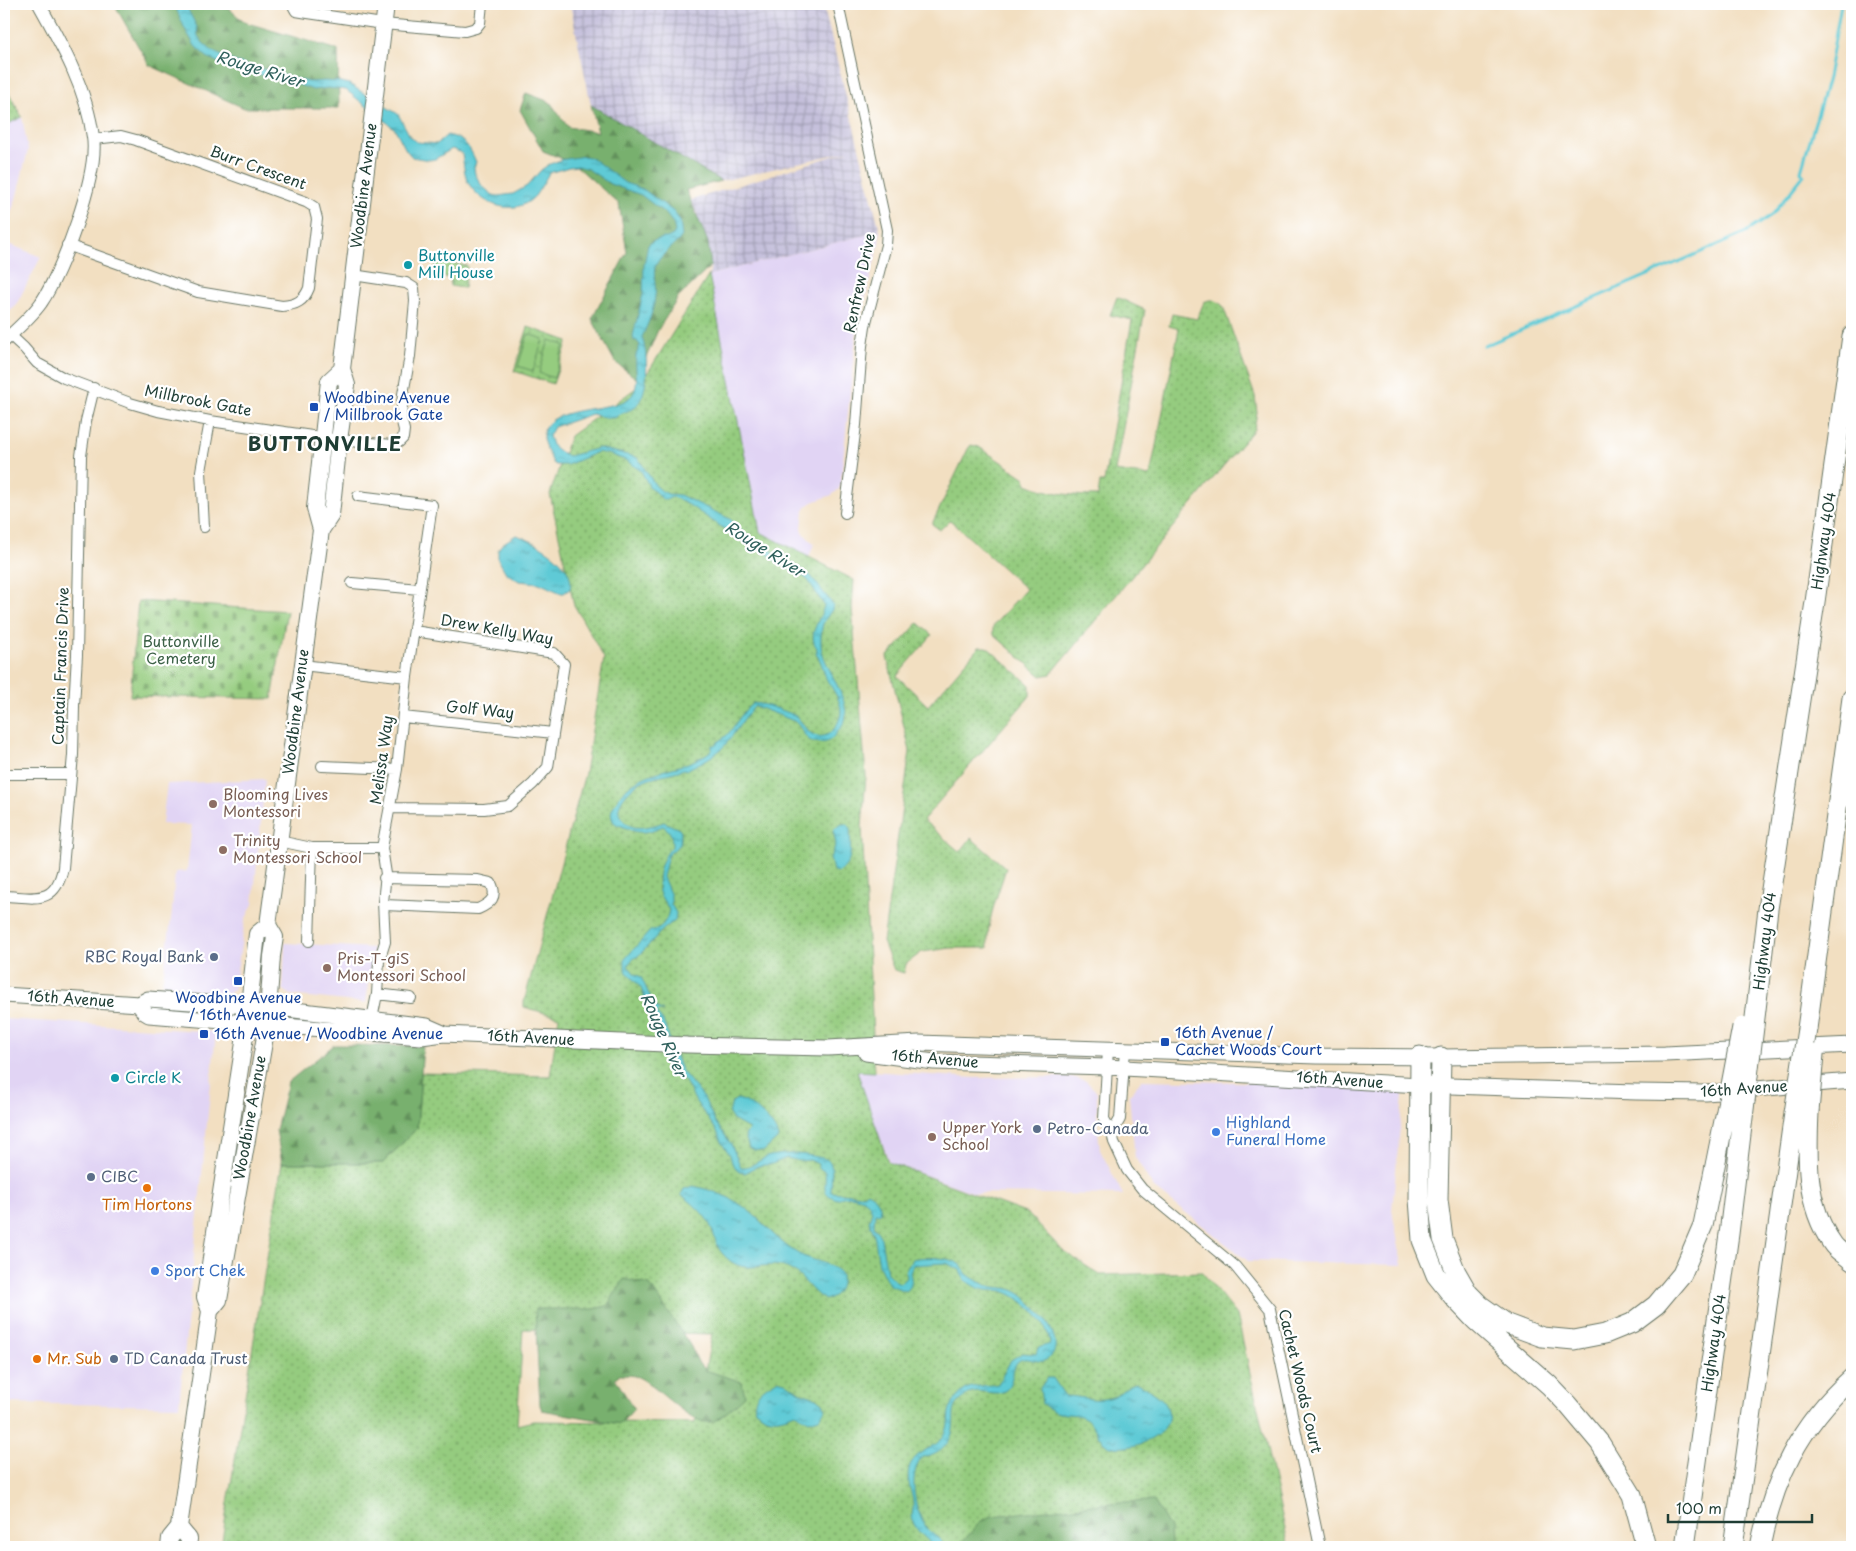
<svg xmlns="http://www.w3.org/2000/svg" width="1856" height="1551" viewBox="0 0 1856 1551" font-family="'Playpen Sans',sans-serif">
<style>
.built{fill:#e1d4f4}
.industrial{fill:url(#industrial-grid)}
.green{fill:url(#green-dots);stroke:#5a845a;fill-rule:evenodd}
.forest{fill:url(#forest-firs);stroke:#4c7651}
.cemetery{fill:url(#cemetery-stones);stroke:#5a845a}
.pitch{fill:#95cc7f;stroke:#5a845a}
.water{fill:url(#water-ripples);stroke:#3e8485}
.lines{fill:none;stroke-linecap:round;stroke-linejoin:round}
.stream{stroke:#5ecad6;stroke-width:3}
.minor-casing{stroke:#697665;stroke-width:12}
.tertiary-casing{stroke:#697665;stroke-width:14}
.secondary-casing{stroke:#697665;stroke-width:17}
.primary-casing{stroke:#697665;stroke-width:18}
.motorway-casing{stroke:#697665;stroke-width:21}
.minor{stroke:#fff;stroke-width:10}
.tertiary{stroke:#fff;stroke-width:12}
.secondary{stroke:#fff;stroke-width:15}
.primary{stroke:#fff;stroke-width:16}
.motorway{stroke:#fff;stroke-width:19}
.motorway-bridge-casing{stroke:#697665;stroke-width:21;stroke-linecap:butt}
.motorway-bridge{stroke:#fff;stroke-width:19}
.culture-dot{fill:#0f9aa8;stroke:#fff;stroke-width:2}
.transit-dot{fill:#1a4fb4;stroke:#fff;stroke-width:2}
.education-dot{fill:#8d6e63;stroke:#fff;stroke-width:2}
.service-dot{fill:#5c6f8a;stroke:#fff;stroke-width:2}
.shop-dot{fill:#3f7fe0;stroke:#fff;stroke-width:2}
.food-dot{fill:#e8710a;stroke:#fff;stroke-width:2}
.labels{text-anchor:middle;stroke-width:4.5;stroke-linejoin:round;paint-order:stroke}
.street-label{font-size:15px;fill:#1f3d34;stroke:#fff}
.culture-label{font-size:15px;fill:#0d838f;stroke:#fff;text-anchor:start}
.transit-label{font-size:15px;fill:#164399;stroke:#fff;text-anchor:start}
.park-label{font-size:15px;fill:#3c6147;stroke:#fff}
.education-label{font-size:15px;fill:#785e54;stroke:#fff;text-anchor:start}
.service-label{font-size:15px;fill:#4e5e75;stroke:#fff;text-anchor:start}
.shop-label{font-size:15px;fill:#366cbe;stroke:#fff;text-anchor:start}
.food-label{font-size:15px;fill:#c56008;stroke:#fff}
.water-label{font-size:16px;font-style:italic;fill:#2f605c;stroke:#fff}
.district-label{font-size:20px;font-weight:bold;letter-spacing:1px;fill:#1f3d34;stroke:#fff}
</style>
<defs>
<pattern id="industrial-grid" width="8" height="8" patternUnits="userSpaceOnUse" patternTransform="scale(1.25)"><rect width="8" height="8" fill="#c5c0db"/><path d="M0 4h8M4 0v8" fill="none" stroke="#9f9db2"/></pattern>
<pattern id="green-dots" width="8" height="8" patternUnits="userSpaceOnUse" patternTransform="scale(1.25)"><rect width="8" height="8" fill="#95cc7f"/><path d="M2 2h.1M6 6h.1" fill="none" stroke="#79a769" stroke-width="1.8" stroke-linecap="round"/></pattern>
<pattern id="forest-firs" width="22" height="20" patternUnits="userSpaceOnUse" patternTransform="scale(1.25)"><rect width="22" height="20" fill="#78b06e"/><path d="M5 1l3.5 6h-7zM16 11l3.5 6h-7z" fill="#62905b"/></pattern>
<pattern id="cemetery-stones" width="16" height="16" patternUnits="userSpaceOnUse" patternTransform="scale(1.25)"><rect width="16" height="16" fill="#95cc7f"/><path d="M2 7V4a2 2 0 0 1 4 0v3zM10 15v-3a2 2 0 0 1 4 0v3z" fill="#79a769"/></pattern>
<pattern id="water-ripples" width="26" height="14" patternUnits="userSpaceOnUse" patternTransform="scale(1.25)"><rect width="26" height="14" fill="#5ecad6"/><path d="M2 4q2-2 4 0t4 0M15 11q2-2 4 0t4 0" fill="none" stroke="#4da5ae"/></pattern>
</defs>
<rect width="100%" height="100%" fill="#fff"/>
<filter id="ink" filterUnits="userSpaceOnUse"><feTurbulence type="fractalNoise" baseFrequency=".02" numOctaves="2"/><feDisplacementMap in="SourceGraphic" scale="10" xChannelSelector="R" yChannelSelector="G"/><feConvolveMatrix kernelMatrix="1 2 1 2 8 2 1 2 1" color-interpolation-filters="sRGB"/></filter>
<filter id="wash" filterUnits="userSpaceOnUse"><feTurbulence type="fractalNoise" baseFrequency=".0096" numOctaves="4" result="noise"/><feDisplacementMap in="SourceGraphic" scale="20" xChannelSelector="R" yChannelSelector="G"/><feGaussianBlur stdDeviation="1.12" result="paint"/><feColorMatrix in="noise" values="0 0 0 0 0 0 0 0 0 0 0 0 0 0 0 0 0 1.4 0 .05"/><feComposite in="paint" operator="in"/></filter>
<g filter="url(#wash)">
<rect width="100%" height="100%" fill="#f2dfc1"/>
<path class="built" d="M22,117L28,150L16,199L4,231V126Z
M880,231L879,244L858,325L855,345L841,480L839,489L832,495L813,502L807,506L804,511L802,527L803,533L814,544L809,557L760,532L709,275Z
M4,242L41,257L15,307L4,316Z
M265,779L253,904L245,920L234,989L228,994L162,988L172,911L175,872L187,871L192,825L162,824L167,784Z
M285,943L373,948L366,1003L290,995L283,989Z
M4,1019L216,1032L179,1406L4,1403Z
M856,1070L974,1078L1072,1077L1086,1081L1097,1092V1123L1100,1150L1123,1195L975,1193L889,1162Z
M1142,1080L1404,1086L1392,1210L1402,1265L1248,1261L1153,1187L1135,1157L1129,1095Z"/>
<path class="industrial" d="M570,4H823L880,231L709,275L711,266L697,214L691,200L849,151L721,181L591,105Z"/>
<path class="green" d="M4,84L22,117L4,126Z
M436,260L467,266L464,288L450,286L451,278L434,275Z
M709,275L760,532L854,580L852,608L866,776L862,827L875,1072L857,1071L888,1162L1028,1214L1063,1251L1100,1275L1202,1272L1237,1315L1289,1547H221L282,1163H383L417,1128L421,1073L550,1076L559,1017L524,1007V1002L585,773L604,658L574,605L550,494L570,436L640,385ZM523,1329L712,1334L695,1423L533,1421L517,1425Z
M1117,297L1145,310L1115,471L1150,476L1179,329L1169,326L1172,314L1197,319L1204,302C1212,298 1216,300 1223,306L1255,396L1257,412L1254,429L1051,674L1041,676L993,634V626L1026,589L950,520L940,530L932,524L968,449L971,445L979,447L1025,478L1027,484C1050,494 1074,496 1098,496L1100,482H1104L1132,320L1110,315Z
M528,327L568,341L553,384L514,371Z
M918,623L932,635L897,676L928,706L979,647H987L1030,685V696L923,820L960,852L971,838L1006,868C998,895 986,921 988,948H951L922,952L906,964L904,973L894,970L883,942L910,751L887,657Z"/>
<path class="forest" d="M114,4H224L244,22L338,50L339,108H244L149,65Z
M526,93L550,102L568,127L598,132L591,105L721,181L686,190L708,242L711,266L678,298L658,330L637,379L615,362L592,319L627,252L619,204L573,163L543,151L520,110Z
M334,1045L423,1046L417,1128L383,1163H282L276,1130L288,1082Z
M624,1279L650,1285L690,1345L699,1364L708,1371L742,1382L745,1396C738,1402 722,1418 714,1421C694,1430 658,1386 638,1377C633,1375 625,1375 619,1375L615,1378L634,1409L620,1424L542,1410L540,1405L535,1309H593L607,1306Z
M1154,1501L1170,1528L1171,1547H958L981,1521L992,1516L1120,1502Z"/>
<path class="cemetery" d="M138,601L287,611L272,699L130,696Z"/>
<path class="pitch" d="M528,334L543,339L533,371L518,366Z
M549,340L564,345L554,378L539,373Z"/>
<path class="water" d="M174,4H185L197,27L198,36L202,42L212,51L230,60L308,82L325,81L341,82L349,84L398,114L411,138L417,142L437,144L447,135C464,138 470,147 476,162L474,167L475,174L482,186L493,195L498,196L513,194L527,186L541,170L548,165L560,160L584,156L592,158L625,183L643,189L674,212L680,221L682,236C675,247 662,252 656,265C652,273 657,286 655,296C654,310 648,324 642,337C648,354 651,398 632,409C625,413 622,411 615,418H607L592,414L554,427L549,436L552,445L563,454L569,456L599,448L636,457L641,462L646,471L656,486L662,491L668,494L680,495L730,519L745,534L765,545L779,557L794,564L811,576L833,605V608C830,613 825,619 823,624C821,630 820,645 822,651C826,669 853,704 844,723C842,727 838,731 835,735C829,743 821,745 811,741C803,737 802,726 794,721L755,706C743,718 736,732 726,744C716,756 700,763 686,770L684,769C669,775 652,775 639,783C627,791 610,809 624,821C627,824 630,826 634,827C642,829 656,825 664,822L679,829L681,832L680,844L668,855L663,877L671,896V904L676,913L675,921C660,929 652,943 639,955C634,959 630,960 628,966L635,974L641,977L655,1007L663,1011H658L656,1013L663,1021L681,1070L704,1098L714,1120L731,1144L741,1167C753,1168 759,1159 770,1156C789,1152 807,1154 826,1159L830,1162L832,1168L831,1192L863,1195L867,1192C876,1197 880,1201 881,1212L879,1214L875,1213L874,1226L881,1238L887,1273L894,1280L900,1283L906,1278L905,1272L912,1259C925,1256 949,1257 960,1264C963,1266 964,1270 966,1273C970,1277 981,1283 986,1285C997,1289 1008,1286 1019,1293C1034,1303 1073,1344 1046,1360C1038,1364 1028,1356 1020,1360C1010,1365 1015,1383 1006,1390C995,1398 980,1387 969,1393C966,1395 963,1399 960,1401C951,1410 955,1417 953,1429C951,1444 938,1457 922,1457C908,1473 914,1510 926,1527C932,1535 941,1538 945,1547H933C928,1538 918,1534 914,1524C910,1517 914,1509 913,1501C910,1485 903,1471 915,1458C924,1448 934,1449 943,1437C949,1428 948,1422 949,1412C951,1403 963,1388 972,1387C981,1385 989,1386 998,1384L1011,1360L1022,1353L1036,1354L1038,1348L1050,1344C1049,1323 1025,1299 1005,1292C999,1289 992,1291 986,1290C976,1289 961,1280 960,1270L946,1263L913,1265L910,1273C912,1279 912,1288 906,1291L889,1285L879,1265L874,1234L869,1221L872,1211C871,1209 870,1206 869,1204C864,1195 844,1195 837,1199C819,1193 827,1186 825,1172L818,1167V1164L810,1160L799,1161L787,1158L772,1164L758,1166L745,1173L739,1172L732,1163L730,1155L721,1142L717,1131L696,1102L685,1081L677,1073L650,1013L641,988L625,970V959L650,931C662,929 667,921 669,910C666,904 661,898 659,892C656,876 661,858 672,847C672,837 672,832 663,826C646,833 641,835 624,827C619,825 613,824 612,818C610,813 612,809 615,804C635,765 681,775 712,750V745H716C719,739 723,739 728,734C737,723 741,713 753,703C766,704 782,710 794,715C801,719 803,727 809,732C824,743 836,731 840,717C844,705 834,691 828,682C823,673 823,663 816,654L817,648C806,634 822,619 824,605L808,580L793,569L779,564L766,552L738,538L683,501L672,497L666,500L662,499L649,486L641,471L627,461L612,455L598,452L567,465H556L553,463C550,455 544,446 543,438C541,405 609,412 628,399C642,389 634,369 636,355C637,352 639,348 640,345L636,340L634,341L633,336L643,294L644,265L648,245L653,241L663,238H667L673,235L675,231L673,223L666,214L641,195L610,184L588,169L578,166L569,167L549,173C545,180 540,189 535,196C515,219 477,204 467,180C464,172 463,161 462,153L452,149L435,159L429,160L412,157L406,150L395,129L346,90L328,88L313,90L291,82L228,67L207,57L195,46L185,29Z
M516,535C535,541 577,563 570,589L564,593H561L539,583L519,581L506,573L498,559V550L502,544Z
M842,824H847L850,828C850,844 855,866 836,873L833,871L830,858L836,844L833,830Z
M737,1099C750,1100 777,1125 778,1138L764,1151L754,1150L749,1148L745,1136L749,1129L733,1120L729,1114L732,1102Z
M693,1186C712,1190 732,1197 748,1210C765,1224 778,1242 797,1253C811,1261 831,1262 841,1274C842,1288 839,1295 825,1300C810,1292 803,1274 787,1268C762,1258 745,1280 722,1253C715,1245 715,1234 710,1225C706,1215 690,1200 681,1195L684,1189Z
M1047,1378H1053L1065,1396C1081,1396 1094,1402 1109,1398C1120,1396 1126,1384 1137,1383C1147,1389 1163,1396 1167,1407C1177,1435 1135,1450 1114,1447C1096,1443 1098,1426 1085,1418C1076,1413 1068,1415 1059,1413C1053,1412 1047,1407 1042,1404L1040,1388Z
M777,1380L785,1382L801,1393L817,1398L823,1403L826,1409L819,1418L809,1421L795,1413C777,1420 771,1421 755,1410C752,1394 765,1387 777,1380Z"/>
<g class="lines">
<path class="stream" d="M1484,346L1743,234L1773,214L1803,176L1801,171L1828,78L1841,4"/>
</g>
</g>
<g filter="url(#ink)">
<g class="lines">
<defs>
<path id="minor" d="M292,4L296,11L308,13L383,24L465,31L476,28L480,23L482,4
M838,4L887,230L886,245L865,326L862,346L856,425L845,513
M67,245L198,292L282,306C296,305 304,301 309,288L317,219L314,207L306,202L136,140L121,136L94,139
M10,335L24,348L37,363L64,378L130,403L158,411L210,421L339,440L392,445L399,442L403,438L404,430L401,418L403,394L410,356L415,301L414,288L406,283L353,275
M358,496L432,505L407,677L397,769L382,848L386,874L383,902L385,942L379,961L377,994L372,1019
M204,527L201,471L210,421
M352,583L419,589
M302,665L407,677
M403,717L553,733
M322,766L397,769
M4,774H71
M391,808L484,809L508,806L533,784L548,767L564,664L554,653L414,631
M279,841L312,848H382
M4,896C34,897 55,906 63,868L73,755L74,706L77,655L81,456L86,421L94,388
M384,905L478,909C491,903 498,897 491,883L478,880L384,878
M309,941L312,848
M377,994L411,998
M1108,1049L1104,1119L1112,1133L1114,1142L1127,1170L1142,1189L1235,1266L1270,1309L1320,1547
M1112,1133L1120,1119L1125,1050"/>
<path id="tertiary" d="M4,341C17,329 31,317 41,303C62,272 99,174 93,137C87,90 62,45 39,4"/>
<path id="secondary" d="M4,995L139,1004L148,999L278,1008L427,1026L443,1033
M139,1004L144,1012L149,1015L421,1037L444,1034L687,1045L828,1048L919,1043L1316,1056L1441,1057L1665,1054L1852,1045
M866,1053L934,1062L1107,1067L1420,1085L1636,1092L1706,1093L1852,1081"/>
<path id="primary" d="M321,530L331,515L339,440L347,385L342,369L386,4
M210,1311L205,1297L247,1023L257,934L268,925L321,530L315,508L329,381L342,369
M179,1527L189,1539L188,1547
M169,1547L170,1538L179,1527L210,1311L219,1300L267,1025L272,956L275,937L268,925"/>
<path id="motorway" d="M1754,1026L1768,909L1815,602L1852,336
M1807,1029L1852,698
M1420,1056L1419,1199L1422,1240L1436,1275L1455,1299L1475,1320L1549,1385L1568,1405L1600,1443L1632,1495L1646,1547
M1441,1057L1438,1200L1443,1239L1456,1272L1468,1293L1480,1305L1507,1324L1542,1337L1574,1340L1605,1334L1632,1323L1656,1305L1682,1274L1703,1225L1728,1101
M1809,1112C1807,1157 1805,1204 1832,1243C1836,1250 1846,1255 1852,1261
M1685,1547L1729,1234L1745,1101
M1733,1547L1794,1113
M1760,1547C1774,1478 1799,1426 1852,1378"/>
</defs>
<use href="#minor" class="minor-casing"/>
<use href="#tertiary" class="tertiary-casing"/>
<use href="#secondary" class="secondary-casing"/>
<use href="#primary" class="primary-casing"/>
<use href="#motorway" class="motorway-casing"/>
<use href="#minor" class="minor"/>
<use href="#tertiary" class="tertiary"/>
<use href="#secondary" class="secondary"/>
<use href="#primary" class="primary"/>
<use href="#motorway" class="motorway"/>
<defs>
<path id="motorway-bridge" d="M1728,1101L1742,1027
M1745,1101L1754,1027
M1809,1112L1814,1054
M1794,1113L1807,1029"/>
</defs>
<use href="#motorway-bridge" class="motorway-bridge-casing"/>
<use href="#motorway-bridge" class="motorway-bridge"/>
</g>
</g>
<g class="culture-dot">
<circle cx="408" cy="265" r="5"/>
<circle cx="115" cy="1078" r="5"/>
</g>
<g class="transit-dot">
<rect x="309" y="402" width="10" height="10" rx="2.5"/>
<rect x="233" y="976" width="10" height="10" rx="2.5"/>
<rect x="199" y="1029" width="10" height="10" rx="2.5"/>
<rect x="1160" y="1037" width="10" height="10" rx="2.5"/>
</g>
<g class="education-dot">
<circle cx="213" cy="804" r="5"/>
<circle cx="223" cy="850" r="5"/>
<circle cx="327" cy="968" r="5"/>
<circle cx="932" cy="1137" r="5"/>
</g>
<g class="service-dot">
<circle cx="214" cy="957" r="5"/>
<circle cx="1037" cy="1129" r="5"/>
<circle cx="91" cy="1177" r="5"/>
<circle cx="114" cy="1359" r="5"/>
</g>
<g class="shop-dot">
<circle cx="1216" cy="1132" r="5"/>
<circle cx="155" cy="1271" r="5"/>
</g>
<g class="food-dot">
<circle cx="147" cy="1188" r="5"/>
<circle cx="37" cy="1359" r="5"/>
</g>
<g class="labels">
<g class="street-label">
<text transform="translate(258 168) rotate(20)" y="5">Burr Crescent</text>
<text transform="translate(364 186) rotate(-83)" y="5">Woodbine Avenue</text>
<text transform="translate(860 283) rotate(-78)" y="5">Renfrew Drive</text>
<text transform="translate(198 401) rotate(11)" y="5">Millbrook Gate</text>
<text transform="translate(1824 541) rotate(-82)" y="5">Highway 404</text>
<text transform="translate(497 630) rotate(10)" y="5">Drew Kelly Way</text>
<text transform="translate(61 666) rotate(-88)" y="5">Captain Francis Drive</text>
<text transform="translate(480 710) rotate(6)" y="5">Golf Way</text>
<text transform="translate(296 712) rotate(-83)" y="5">Woodbine Avenue</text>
<text transform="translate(382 760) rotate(-82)" y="5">Melissa Way</text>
<text transform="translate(1765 941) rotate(-83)" y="5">Highway 404</text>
<text transform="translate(71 999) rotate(4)" y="5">16th Avenue</text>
<text transform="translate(531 1038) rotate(3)" y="5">16th Avenue</text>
<text transform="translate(935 1059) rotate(5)" y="5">16th Avenue</text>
<text transform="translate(1340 1080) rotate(4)" y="5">16th Avenue</text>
<text transform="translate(1744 1089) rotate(-4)" y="5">16th Avenue</text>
<text transform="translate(250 1118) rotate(-80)" y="5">Woodbine Avenue</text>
<text transform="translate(1714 1343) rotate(-82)" y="5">Highway 404</text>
<text transform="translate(1300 1381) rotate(77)" y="5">Cachet Woods Court</text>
</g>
<g class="culture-label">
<text x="418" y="261">Buttonville<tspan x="418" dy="17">Mill House</tspan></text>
<text x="125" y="1083">Circle K</text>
</g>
<g class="transit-label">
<text x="324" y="403">Woodbine Avenue<tspan x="324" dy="17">/ Millbrook Gate</tspan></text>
<text x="238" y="1003" text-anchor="middle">Woodbine Avenue<tspan x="238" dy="17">/ 16th Avenue</tspan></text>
<text x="1175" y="1038">16th Avenue /<tspan x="1175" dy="17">Cachet Woods Court</tspan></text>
<text x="214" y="1039">16th Avenue / Woodbine Avenue</text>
</g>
<g class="park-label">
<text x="181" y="647">Buttonville<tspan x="181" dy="17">Cemetery</tspan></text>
</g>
<g class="education-label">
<text x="223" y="800">Blooming Lives<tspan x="223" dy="17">Montessori</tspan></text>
<text x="233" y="846">Trinity<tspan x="233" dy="17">Montessori School</tspan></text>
<text x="337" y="964">Pris-T-giS<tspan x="337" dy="17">Montessori School</tspan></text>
<text x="942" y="1133">Upper York<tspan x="942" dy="17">School</tspan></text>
</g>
<g class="service-label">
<text x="204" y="962" text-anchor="end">RBC Royal Bank</text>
<text x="1047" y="1134">Petro-Canada</text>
<text x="101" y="1182">CIBC</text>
<text x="124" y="1364">TD Canada Trust</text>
</g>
<g class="shop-label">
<text x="1226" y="1128">Highland<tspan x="1226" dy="17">Funeral Home</tspan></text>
<text x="165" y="1276">Sport Chek</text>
</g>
<g class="food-label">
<text x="147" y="1210">Tim Hortons</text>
<text x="47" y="1364" text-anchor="start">Mr. Sub</text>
</g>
<g class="water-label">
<text transform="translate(260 69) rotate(17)" y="6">Rouge River</text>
<text transform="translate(765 549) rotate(32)" y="6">Rouge River</text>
<text transform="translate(664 1035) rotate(66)" y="6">Rouge River</text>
</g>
<g class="district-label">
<text x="325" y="451">BUTTONVILLE</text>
</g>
</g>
<rect width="1856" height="1551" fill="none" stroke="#fff" stroke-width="20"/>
<path d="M1668 1514v8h144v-8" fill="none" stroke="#1f3d34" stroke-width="2.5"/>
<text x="1676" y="1514" font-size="15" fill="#1f3d34" stroke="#ffffff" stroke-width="4" paint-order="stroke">100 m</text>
</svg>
